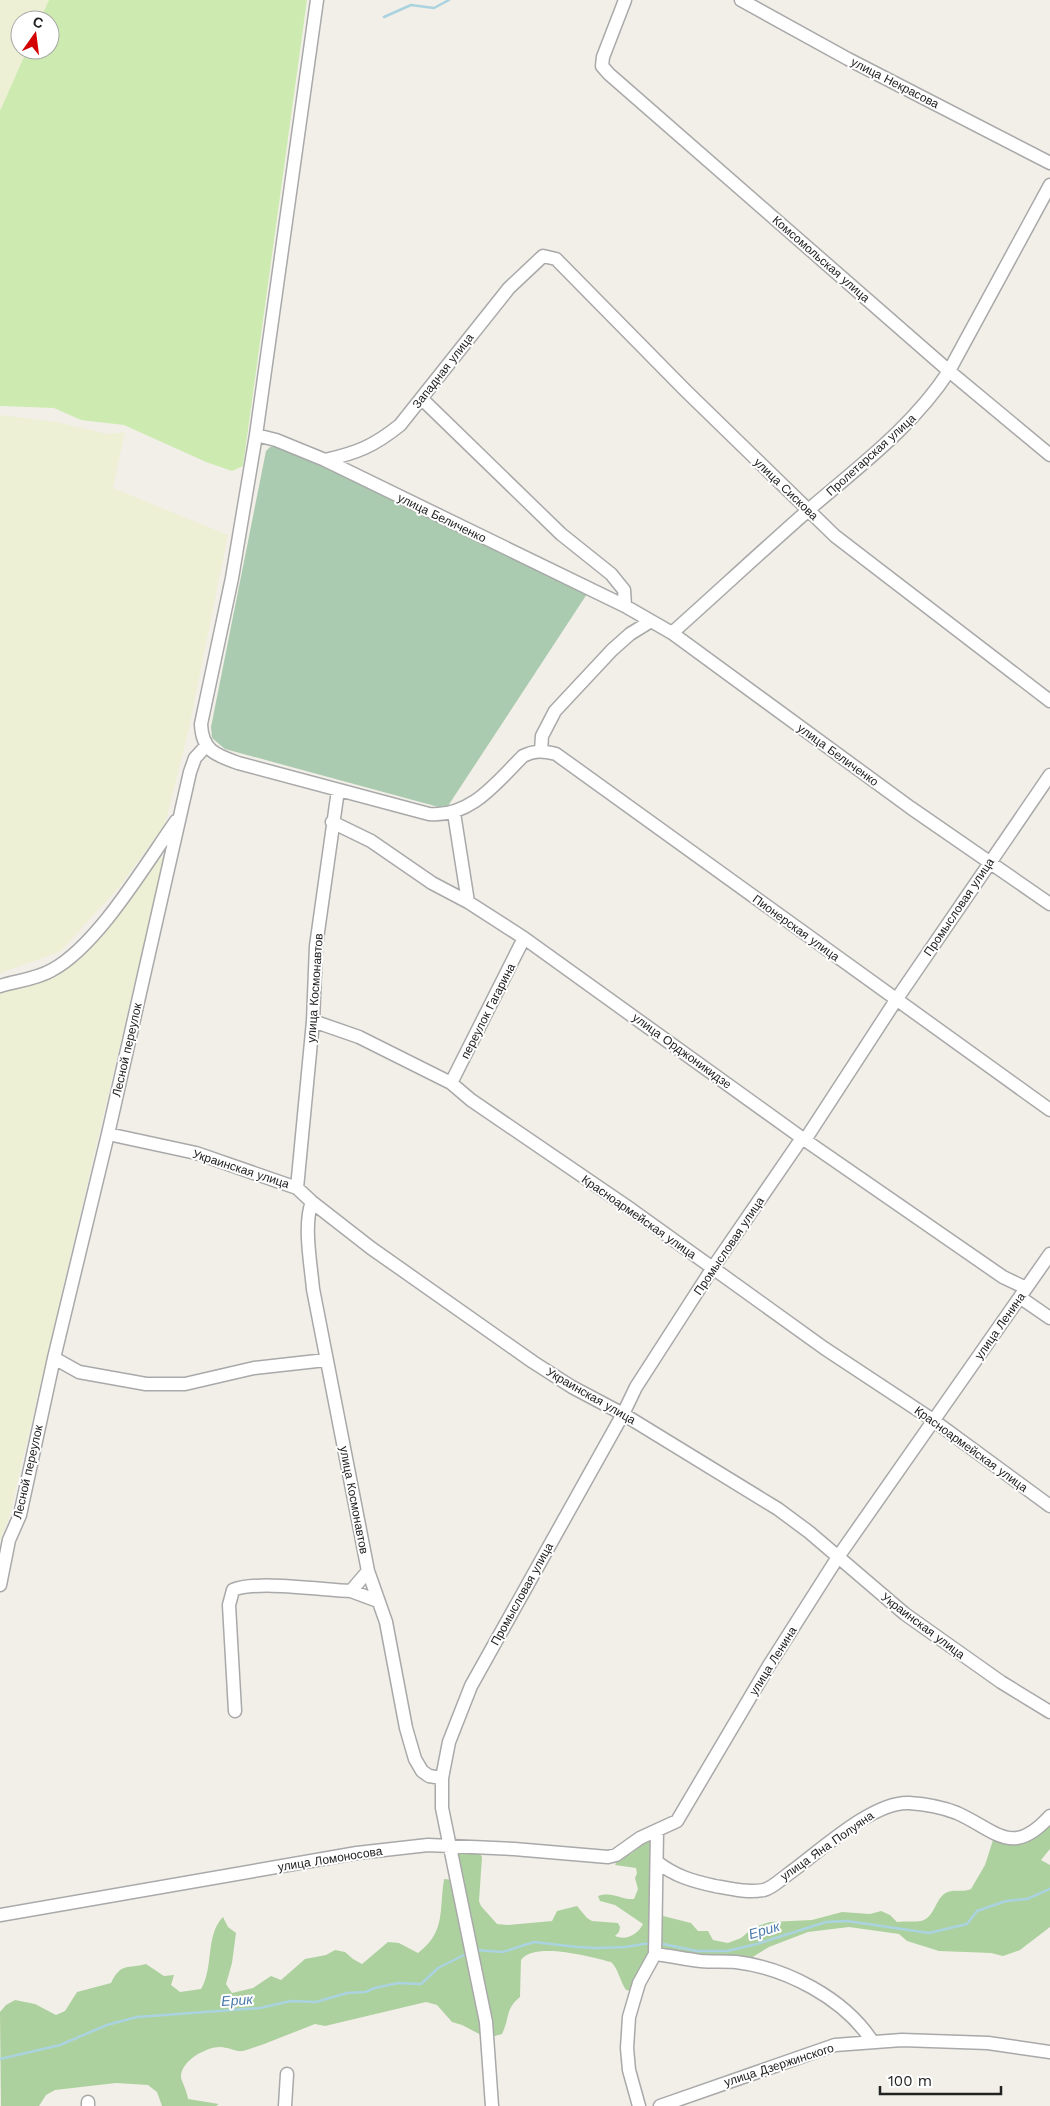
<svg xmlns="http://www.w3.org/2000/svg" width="1050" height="2106" viewBox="0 0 1050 2106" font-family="'Work Sans',sans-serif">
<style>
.farmland{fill:#eef0d5}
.grass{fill:#cdebb0}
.forest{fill:#add19e}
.cemetery{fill:#aacbaf}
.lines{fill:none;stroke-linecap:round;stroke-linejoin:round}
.stream{stroke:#aad3df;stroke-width:2.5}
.minor-casing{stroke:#a9a9a9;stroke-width:15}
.minor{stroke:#fff;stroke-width:12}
.labels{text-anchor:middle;stroke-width:4;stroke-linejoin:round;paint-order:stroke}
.street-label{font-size:12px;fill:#222;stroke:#fff}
.water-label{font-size:14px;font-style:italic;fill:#4a7aab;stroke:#fff}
</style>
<rect width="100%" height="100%" fill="#f2efe9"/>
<path class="farmland" d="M0,0H49L40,20H20V50H27L0,111Z
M0,415L57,422L107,434L125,432L113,488L228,535L188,733L165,824L120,886L60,952L0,973Z
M161,857L167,859L136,976L9,1518L0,1540V993L54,978L108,925Z"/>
<path class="grass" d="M49,0H307L243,466L232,471L206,462L124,425L81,420L54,408L0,406V111L27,50H50V20H40Z"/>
<path class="forest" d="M1050,1820V1849L1041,1860L1050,1865V1927L1020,1950L1003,1956L991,1953L939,1951L907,1941L899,1934L849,1927L808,1932L769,1947L751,1958L730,1955L719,1958L660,1949L659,1915L691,1923L698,1931H708L713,1940L728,1943L741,1938L754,1927L770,1922L812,1920L842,1912L870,1914L881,1911L890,1915L897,1922C905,1921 914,1922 921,1921C934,1918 935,1901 944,1894C952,1888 962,1893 971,1889L985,1865L993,1840L1016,1844Z
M647,1840L652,1841L654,1952L631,1991L626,1990C620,1981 618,1968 611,1962C592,1957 534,1941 521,1960L520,1997C505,2009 510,2018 502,2034L491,2037L456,1858L459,1853L479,1852L482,1857L479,1901L481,1906L497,1924L508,1925L552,1921L557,1911L577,1906L587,1918L592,1921L618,1923L620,1927L619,1932L615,1936C627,1941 638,1934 643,1924L615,1905L600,1901L598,1896C613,1891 621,1900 634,1899L638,1889L635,1878L637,1873L636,1868L615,1865L617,1860L632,1853Z
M444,1879L454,1880L483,2036L462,2025L452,2022L437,2005L426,2002L325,2026L315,2024C291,2033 267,2044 243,2051C236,2052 228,2047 220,2047C206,2047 180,2061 181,2078C182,2082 187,2091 188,2099L219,2104L216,2106H162L157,2092L148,2085L116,2083L55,2090L46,2095L39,2106H1L0,2012L6,2005L15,2000L35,2004L56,2015L65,2011L77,1992L111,1983C121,1962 128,1969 146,1964L164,1976L174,1975L171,1985L180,1992L201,1989C214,1968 205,1935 223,1917L228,1927L236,1933L232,1963L226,1984L232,1993L253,1988L271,1976L281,1980L305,1959L326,1955L335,1950L345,1952L353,1959L362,1964L388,1942L399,1943L418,1953C446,1932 439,1910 444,1879Z"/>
<path class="cemetery" d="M270,447H278L313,459L587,594L446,809L225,749L212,738L211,727L266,451Z"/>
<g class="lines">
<path class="stream" d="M384,17L411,5L434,8L449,0
M658,1943L697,1951H727L757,1944L826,1922L847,1921L929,1933L967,1924L977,1911L1006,1901L1027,1899L1050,1889
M476,1950L503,1952L534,1942L577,1947L597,1948L625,1947L650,1943
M0,2059L60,2045L107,2025L137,2017L260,2008L291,2001L316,2002L347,1993L365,1992L375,1988L398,1983L421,1984L438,1968L468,1953"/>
<defs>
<path id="minor" d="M317,0L256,435L232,578L201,724C202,750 215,755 238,763L429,814C470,818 496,783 523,756C535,750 543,751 556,754L1050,1110
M625,0L603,57L602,66L609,74L949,371L1050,455
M741,0L848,59L1050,163
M422,399L561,534L611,574L624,590L625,606
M256,435L276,440L325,460L625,606L672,633L911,808L1050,904
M325,460C357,453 374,446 400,425L509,288L543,256L556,259L685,390L835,536L1050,701
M672,633C719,591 765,548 813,506C862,464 914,425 949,371L1050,185
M541,751L542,736L555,711L612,650L630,634L651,621
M454,813L468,902
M332,822L371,841L432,883L468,902L524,938L802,1138L1003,1277L1026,1288
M0,986C16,981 37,979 52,970C98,945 145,865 176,821
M313,1021L359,1037L451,1083L471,1100L632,1210L824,1348L933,1420L1050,1506
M451,1083L524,938
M108,1134L196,1153L297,1188L312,1202L371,1248L533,1362L572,1387L623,1414L778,1509L809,1532L905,1614L1001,1682L1050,1712
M805,1140L896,1000L1050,775
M297,1188L313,1021L316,946L338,790
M312,1202C303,1225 311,1265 313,1289L368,1571L386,1622L406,1728L415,1759L422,1771L429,1776L442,1778
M1021,1298L1050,1318
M54,1358L79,1372L146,1384H185L254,1368L326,1360
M0,1585L9,1540L20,1515L54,1358L108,1134L190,772L195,758L206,746
M351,1591L378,1601
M235,1711L229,1605L233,1590C256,1580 323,1590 351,1591L368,1571
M657,1862C675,1876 692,1881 715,1886C731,1889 748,1893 764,1890C772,1888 780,1880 787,1875C817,1854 872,1801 909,1803C925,1804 942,1807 957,1813C997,1831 1012,1858 1050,1816
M0,1915L357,1853L428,1845L514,1849L608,1857L616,1855L640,1838L677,1821L768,1667L838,1557L1050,1254
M655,1954C670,1956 686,1959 701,1961C712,1962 724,1961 736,1962C786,1968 844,1998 872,2041
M88,2102V2106
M285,2106L287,2074
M492,2106L486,2022L442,1808V1778L449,1742L471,1686L623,1414L636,1387L712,1269L802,1138
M639,2106L629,2070L627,2048L629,2017L639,1983L655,1954L657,1831
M660,2106L835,2045L902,2040L988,2043L1050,2052"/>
</defs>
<use href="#minor" class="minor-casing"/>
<use href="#minor" class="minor"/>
</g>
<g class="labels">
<g class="street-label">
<text transform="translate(895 83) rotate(27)" y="4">улица Некрасова</text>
<text transform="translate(821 259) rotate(41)" y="4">Комсомольская улица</text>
<text transform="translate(443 371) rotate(-52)" y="4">Западная улица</text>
<text transform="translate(871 455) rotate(-42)" y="4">Пролетарская улица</text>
<text transform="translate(786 489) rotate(44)" y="4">улица Сискова</text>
<text transform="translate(442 518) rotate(26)" y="4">улица Беличенко</text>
<text transform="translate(838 755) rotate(36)" y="4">улица Беличенко</text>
<text transform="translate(959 907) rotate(-56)" y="4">Промысловая улица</text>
<text transform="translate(796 928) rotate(36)" y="4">Пионерская улица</text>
<text transform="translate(315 988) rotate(-86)" y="4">улица Космонавтов</text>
<text transform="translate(488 1011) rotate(-63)" y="4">переулок Гагарина</text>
<text transform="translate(127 1050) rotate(-77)" y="4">Лесной переулок</text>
<text transform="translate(682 1051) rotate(36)" y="4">улица Орджоникидзе</text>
<text transform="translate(241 1169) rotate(18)" y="4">Украинская улица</text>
<text transform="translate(639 1217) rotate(35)" y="4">Красноармейская улица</text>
<text transform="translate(729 1246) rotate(-56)" y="4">Промысловая улица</text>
<text transform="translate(1000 1326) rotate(-55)" y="4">улица Ленина</text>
<text transform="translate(591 1396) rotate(30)" y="4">Украинская улица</text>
<text transform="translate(971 1449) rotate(36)" y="4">Красноармейская улица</text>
<text transform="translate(28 1472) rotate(-77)" y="4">Лесной переулок</text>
<text transform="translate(354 1500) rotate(79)" y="4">улица Космонавтов</text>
<text transform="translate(522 1594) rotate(-61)" y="4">Промысловая улица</text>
<text transform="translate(923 1626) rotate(37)" y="4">Украинская улица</text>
<text transform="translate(773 1661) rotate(-58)" y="4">улица Ленина</text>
<text transform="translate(827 1846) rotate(-35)" y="4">улица Яна Полуяна</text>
<text transform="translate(330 1859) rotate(-9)" y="4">улица Ломоносова</text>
<text transform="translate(779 2065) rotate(-18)" y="4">улица Дзержинского</text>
</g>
<g class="water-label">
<text transform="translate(764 1930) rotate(-16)" y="5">Ерик</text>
<text transform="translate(237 2000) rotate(-4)" y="5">Ерик</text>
</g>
</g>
<g transform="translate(35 35) rotate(14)"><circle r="24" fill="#ffffff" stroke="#a7a7a7"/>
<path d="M0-4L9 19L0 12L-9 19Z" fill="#d40000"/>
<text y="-8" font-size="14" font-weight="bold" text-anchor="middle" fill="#222222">С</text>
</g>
<path d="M880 2086v8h121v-8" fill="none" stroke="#222222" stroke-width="2.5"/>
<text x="888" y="2086" font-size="15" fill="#222222" stroke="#ffffff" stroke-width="4" paint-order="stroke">100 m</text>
</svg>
